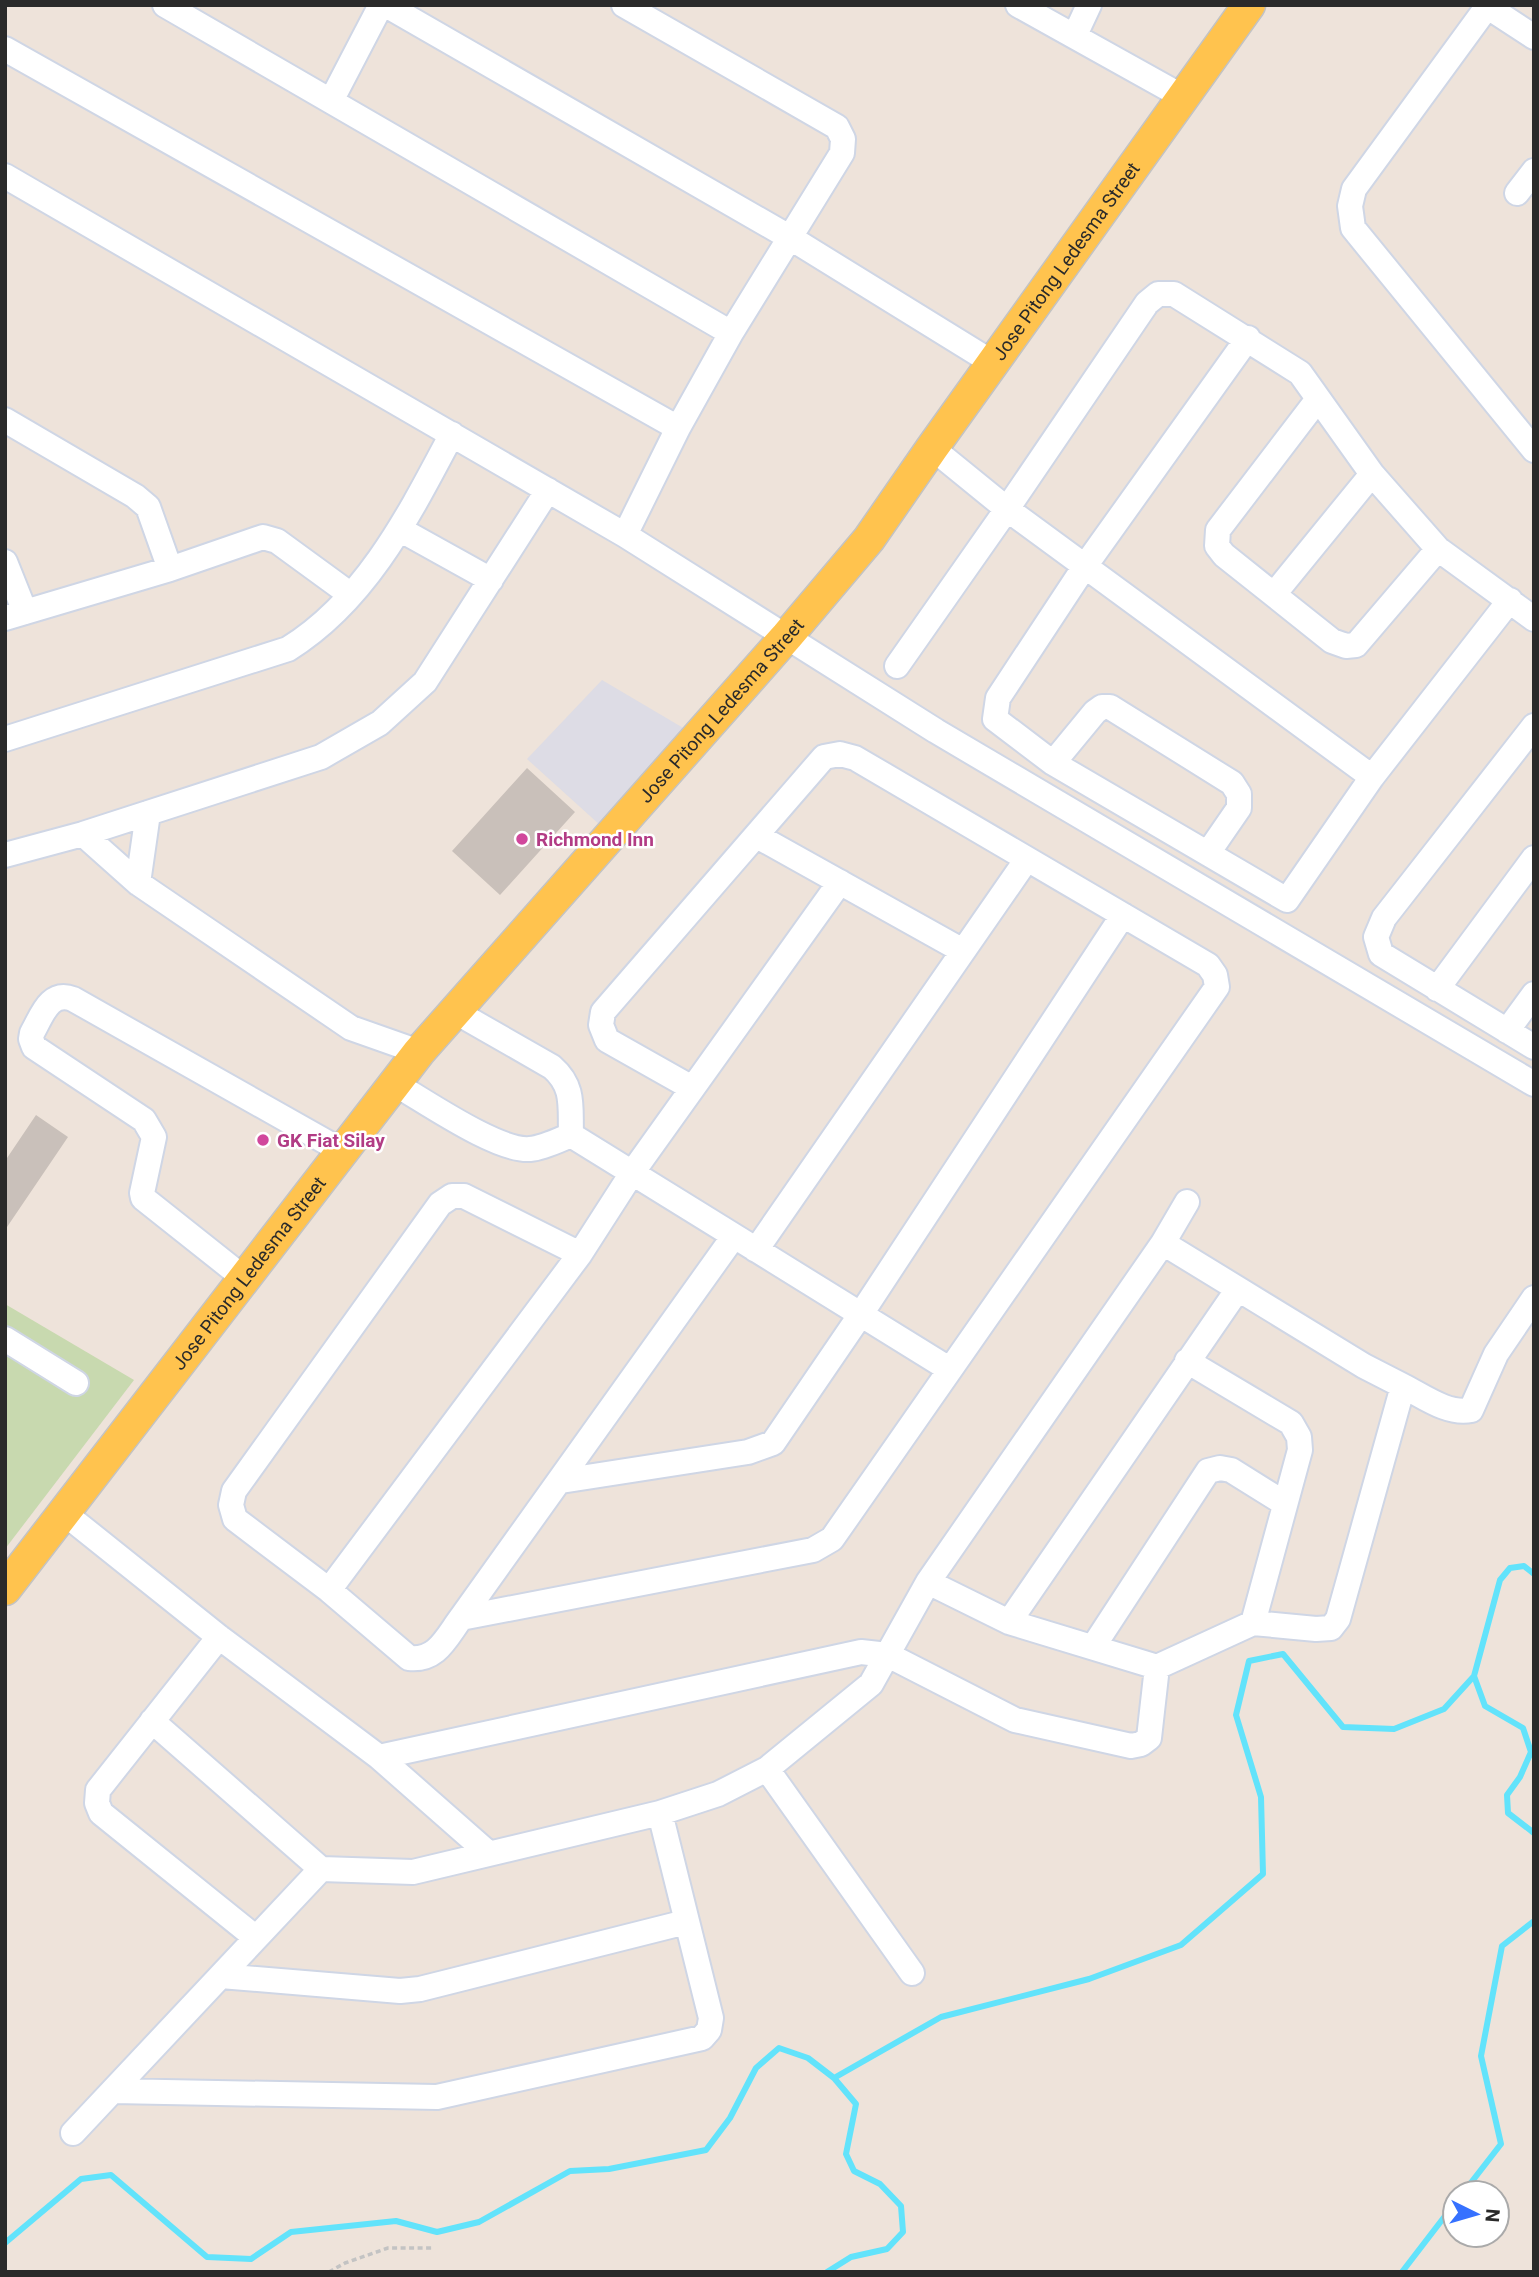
<svg xmlns="http://www.w3.org/2000/svg" width="1539" height="2277" viewBox="0 0 1539 2277" font-family="Roboto,sans-serif">
<style>
.industrial{fill:#dddce5}
.cemetery{fill:#c8d9af}
.lines{fill:none;stroke-linecap:round;stroke-linejoin:round}
.stream{stroke:#62e3fb;stroke-width:6}
.building{fill:#c9c0ba}
.minor-casing{stroke:#cfd6e5;stroke-width:28}
.major-casing{stroke:#c3c3c3;stroke-width:35}
.path{stroke:#c3c3c3;stroke-width:3.5;stroke-dasharray:5 3.5;stroke-linecap:butt}
.minor{stroke:#fff;stroke-width:24}
.major{stroke:#ffc34e;stroke-width:32}
.hotel-dot{fill:#d1479c;stroke:#fff;stroke-width:2.5}
.labels{text-anchor:middle;stroke-width:5;stroke-linejoin:round;paint-order:stroke}
.street-label{font-size:19px;fill:#2a2a2a;stroke:#fff}
.hotel-label{font-size:19px;font-weight:bold;fill:#b23c85;stroke:#fff;text-anchor:start}
</style>
<rect width="100%" height="100%" fill="#eee3da"/>
<path class="industrial" d="M602,680L685,729L600,825L527,759Z"/>
<path class="cemetery" d="M5,1304L134,1380L5,1549Z"/>
<g class="lines">
<path class="stream" d="M1534,1574L1524,1566L1510,1568L1500,1580L1474,1676L1485,1706L1523,1728L1531,1752L1520,1777L1507,1795L1508,1813L1534,1833
M1463,2193L1501,2144L1481,2056L1502,1946L1534,1921
M5,2243L81,2179L111,2175L207,2257L251,2259L291,2232L396,2221L437,2232L479,2222L570,2171L609,2169L706,2150L730,2118L756,2068L779,2048L808,2058L834,2078L941,2017L1089,1979L1181,1945L1263,1874L1261,1797L1236,1715L1249,1661L1283,1654L1343,1727L1394,1729L1444,1709L1474,1676
M827,2272L851,2257L887,2249L903,2232L901,2206L880,2184L854,2171L846,2154L856,2104L834,2078
M1402,2272L1455,2203"/>
</g>
<path class="building" d="M527,768L575,812L500,895L452,851Z
M36,1115L68,1137L5,1230V1161Z"/>
<g class="lines">
<defs>
<path id="minor" d="M165,5L731,333
M386,5L789,237L993,363
M624,5L837,127L843,139L842,153L731,333L678,428L625,535
M1018,5L1185,98
M1485,5L1534,37
M1487,7L1354,189L1350,206L1353,228L1534,450
M1075,35L1089,5
M5,49L678,428
M331,101L381,5
M5,176L625,535L936,731L1534,1084
M1517,193L1534,171
M1248,338L1085,566L998,698L995,719L1053,763L1287,900L1372,777L1510,600
M1318,399L1218,530L1217,546L1224,555L1332,641L1346,646L1356,645L1438,549
M5,420L135,496L148,507L170,569
M932,448L1007,509L1372,777
M401,530L491,580
M5,562L25,612
M1275,593L1372,474
M5,618L170,569L263,537L277,541L351,595
M897,666L1007,509L1147,303L1158,294H1174L1300,373L1372,474L1438,549L1534,619
M1534,726L1384,918L1376,937L1381,954L1534,1047
M5,739L288,649C367,600 410,513 452,434
M1053,763L1095,712L1102,707H1110L1232,783L1239,794V808L1208,853
M83,834L138,883L351,1028L419,1052
M757,836L963,951
M5,855L83,834L321,757L380,723L425,682L548,490
M138,883L148,813
M1437,989L1534,858
M1507,1031L1534,994
M395,1084C425,1101 498,1152 530,1149C543,1148 559,1140 571,1135C570,1107 575,1087 552,1067L456,1012
M571,1135L949,1369
M756,1250L1027,859
M580,1254L464,1196H452L440,1204L234,1491L231,1505L235,1519L329,1590L409,1658C437,1661 446,1638 461,1618L734,1236
M245,1279L143,1198L142,1193L154,1137L144,1120L34,1047L31,1039L32,1033C42,1016 49,990 73,999L342,1151
M5,1339L76,1383
M1187,1361L1291,1423L1299,1437L1300,1450L1253,1623
M1403,1386C1423,1396 1448,1415 1471,1410L1496,1354L1534,1298
M561,1481L748,1452L773,1443L861,1314L1123,915
M64,1513L219,1637L379,1757L487,1852
M928,1582L1009,1622L1157,1667L1253,1623L1316,1629L1331,1628L1338,1619L1403,1386L1364,1366L1163,1243
M329,1590L580,1254L632,1173L840,882
M461,1618L813,1550L832,1539L1217,987L1215,975L1208,965L855,758L840,754L824,757L603,1012L601,1025L607,1040L692,1088
M1009,1622L1238,1289
M219,1637L98,1790L97,1803L101,1813L256,1938
M1093,1647L1208,1471L1220,1468L1231,1470L1284,1503
M152,1721L321,1869L413,1872L660,1813L718,1794L767,1769L871,1684L928,1582L1163,1243L1187,1202
M379,1757L861,1652L888,1655L1015,1720L1131,1746L1141,1744L1149,1738L1157,1667
M767,1769L912,1973
M221,1976L400,1991L420,1989L686,1922
M113,2091L437,2097L702,2038L709,2030L711,2018L660,1813
M73,2133L321,1869"/>
<g id="major">
<path id="s1" d="M5,1589L419,1052L787,636L869,539L932,448L1249,5"/>
</g>
</defs>
<use href="#minor" class="minor-casing"/>
<use href="#major" class="major-casing"/>
<path class="path" d="M329,2272L345,2263L388,2248H433"/>
<use href="#minor" class="minor"/>
<use href="#major" class="major"/>
</g>
<g class="hotel-dot">
<circle cx="522" cy="839" r="7"/>
<circle cx="263" cy="1140" r="7"/>
</g>
<g class="labels">
<g class="street-label">
<text dy="7" stroke="none"><textPath href="#s1" startOffset="1701">Jose Pitong Ledesma Street</textPath></text>
<text dy="7" stroke="none"><textPath href="#s1" startOffset="1134">Jose Pitong Ledesma Street</textPath></text>
<text dy="7" stroke="none"><textPath href="#s1" startOffset="399">Jose Pitong Ledesma Street</textPath></text>
</g>
<g class="hotel-label">
<text x="536" y="846">Richmond Inn</text>
<text x="277" y="1147">GK Fiat Silay</text>
</g>
</g>
<rect width="1539" height="2277" fill="none" stroke="#2a2a2a" stroke-width="14"/>
<g transform="translate(1476 2214) rotate(95)"><circle r="33" fill="#ffffff" stroke="#aaaaaa" stroke-width="2"/>
<path d="M0-5L12 26L0 18L-12 26Z" fill="#3671ff"/>
<text y="-10" font-size="19" font-weight="bold" text-anchor="middle" fill="#2a2a2a">N</text>
</g>
</svg>
